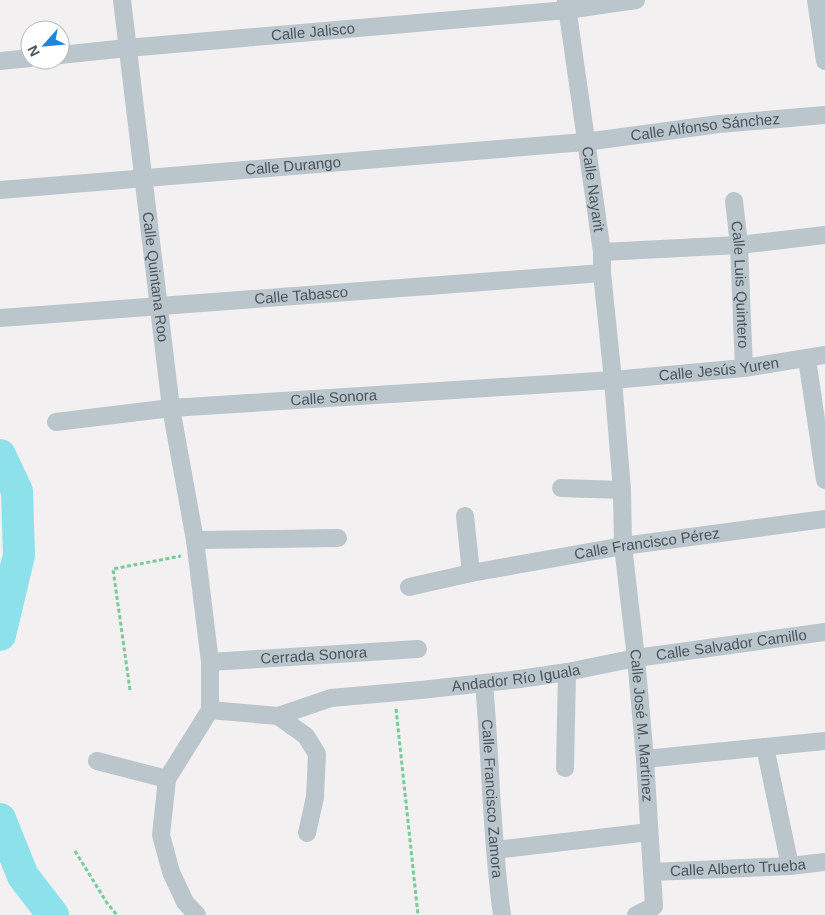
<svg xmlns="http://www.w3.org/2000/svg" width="825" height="915" viewBox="0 0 825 915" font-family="Helvetica,sans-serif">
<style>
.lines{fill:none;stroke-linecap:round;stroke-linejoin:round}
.river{stroke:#8de1eb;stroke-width:32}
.path{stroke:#77cc9a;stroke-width:3;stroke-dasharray:4 2.5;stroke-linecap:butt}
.minor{stroke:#bbc5cc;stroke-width:18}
.labels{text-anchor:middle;stroke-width:5;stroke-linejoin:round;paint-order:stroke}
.street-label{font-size:15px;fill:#48555d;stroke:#fff}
</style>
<rect width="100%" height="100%" fill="#f2f0f0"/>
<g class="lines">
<path class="river" d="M0,455L17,491L19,555L0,635
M0,819L23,876L53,915"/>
<path class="path" d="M130,690L113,569L181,556
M396,709L418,915
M75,851L107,903L117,915"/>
<g class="minor">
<path id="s1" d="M122,0L171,408L195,540L210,662V710L167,779L161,835L171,872L185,902L197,915"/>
<path id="s2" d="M566,0L602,252V273L613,380L622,490L623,546L636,658L645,759L654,906"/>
<path d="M816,0L825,61"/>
<path id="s3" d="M60,55L127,48L567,10L636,0"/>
<path d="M0,61L30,58"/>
<path id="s4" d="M0,190L585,142L719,124L825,115"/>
<path id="s5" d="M734,201L739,245L744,368"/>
<path d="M602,252L739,245L825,235"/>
<path id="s6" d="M0,318L602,273"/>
<path d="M807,359L825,480"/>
<path id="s7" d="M56,422L171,408L613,380L744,368L825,355"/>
<path d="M561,488L622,490"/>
<path d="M465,516L471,573"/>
<path d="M195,540L338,538"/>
<path id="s8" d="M409,587L471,573L623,546L825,519"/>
<path id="s9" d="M210,662L418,649"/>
<path id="s10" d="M484,684C491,761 491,838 502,915"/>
<path d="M210,710L278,716L306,736L317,754L315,797L307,833"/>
<path id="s11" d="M278,716L331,698L421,690L520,679L567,672L636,658L825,632"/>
<path d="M765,747L790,866"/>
<path d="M645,759L825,741"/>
<path d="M97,761L167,779"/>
<path d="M565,768L567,672"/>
<path d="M495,850L649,832"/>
<path id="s12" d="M652,872L790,866L825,862"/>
<path d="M636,915L654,906"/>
</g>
</g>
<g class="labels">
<g class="street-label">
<text dy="5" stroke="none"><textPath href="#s3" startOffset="254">Calle Jalisco</textPath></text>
<text dy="5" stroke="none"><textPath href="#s4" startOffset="708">Calle Alfonso Sánchez</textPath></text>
<text dy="5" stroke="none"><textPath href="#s4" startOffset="294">Calle Durango</textPath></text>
<text dy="5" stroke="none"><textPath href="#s2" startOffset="191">Calle Nayarit</textPath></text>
<text dy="5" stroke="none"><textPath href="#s1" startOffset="279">Calle Quintana Roo</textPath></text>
<text dy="5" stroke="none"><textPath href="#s5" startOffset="84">Calle Luis Quintero</textPath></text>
<text dy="5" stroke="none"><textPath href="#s6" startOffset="302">Calle Tabasco</textPath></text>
<text dy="5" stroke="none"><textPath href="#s7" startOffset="665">Calle Jesús Yuren</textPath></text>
<text dy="5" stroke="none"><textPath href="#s7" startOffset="279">Calle Sonora</textPath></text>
<text dy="5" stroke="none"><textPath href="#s8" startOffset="242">Calle Francisco Pérez</textPath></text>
<text dy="5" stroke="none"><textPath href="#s11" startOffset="460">Calle Salvador Camillo</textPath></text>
<text dy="5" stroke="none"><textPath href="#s9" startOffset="104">Cerrada Sonora</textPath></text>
<text dy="5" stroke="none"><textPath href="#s11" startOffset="242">Andador Río Iguala</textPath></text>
<text dy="5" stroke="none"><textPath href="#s2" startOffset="730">Calle José M. Martínez</textPath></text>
<text dy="5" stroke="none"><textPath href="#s10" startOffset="115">Calle Francisco Zamora</textPath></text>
<text dy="5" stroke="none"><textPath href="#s12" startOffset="86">Calle Alberto Trueba</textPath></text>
</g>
</g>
<g transform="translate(45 45) rotate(243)"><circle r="24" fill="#ffffff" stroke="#b6bbbe"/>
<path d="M0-4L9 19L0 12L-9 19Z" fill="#1c85e0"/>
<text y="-8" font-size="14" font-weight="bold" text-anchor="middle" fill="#48555d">N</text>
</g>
</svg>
